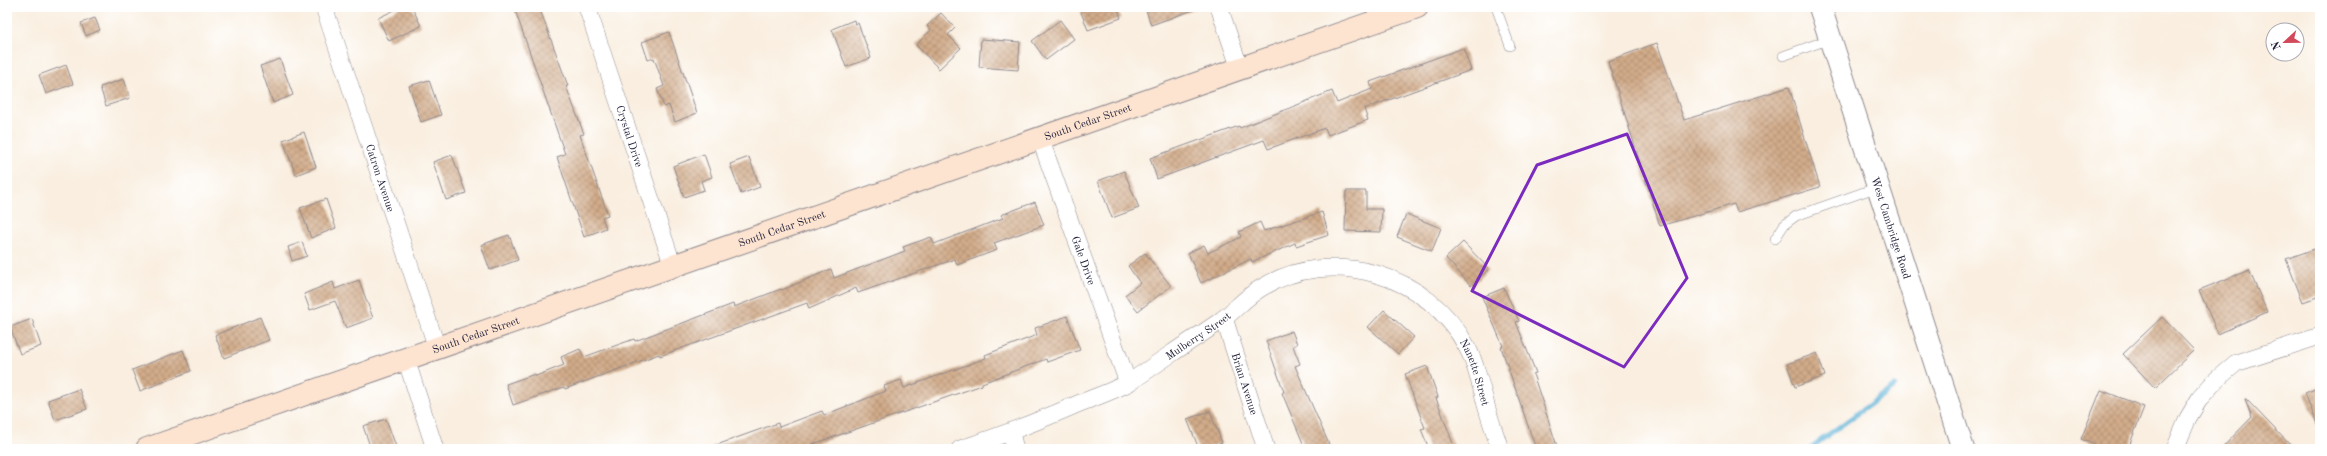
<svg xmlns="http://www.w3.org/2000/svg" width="2327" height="456" viewBox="0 0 2327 456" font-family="'Old Standard TT',serif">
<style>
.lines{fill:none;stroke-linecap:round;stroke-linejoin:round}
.stream{stroke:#57afd4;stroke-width:5}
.building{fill:url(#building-cross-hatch)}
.service-casing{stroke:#8e888d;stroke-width:10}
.minor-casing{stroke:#8e888d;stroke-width:18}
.tertiary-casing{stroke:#8e888d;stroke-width:24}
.secondary-casing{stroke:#8e888d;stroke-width:24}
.service{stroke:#fff;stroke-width:9}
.minor{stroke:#fff;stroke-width:17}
.tertiary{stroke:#fff;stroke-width:22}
.secondary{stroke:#fde4d1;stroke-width:22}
.marked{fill:none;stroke:#7b2cbf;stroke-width:3;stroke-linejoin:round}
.labels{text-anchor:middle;stroke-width:4;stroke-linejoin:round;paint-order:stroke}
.street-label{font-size:11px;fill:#22223b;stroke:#fff}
</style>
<defs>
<pattern id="building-cross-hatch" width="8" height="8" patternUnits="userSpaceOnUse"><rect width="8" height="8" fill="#d2ac8a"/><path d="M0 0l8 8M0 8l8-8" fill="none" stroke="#aa8c72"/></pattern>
</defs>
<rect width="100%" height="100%" fill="#fff"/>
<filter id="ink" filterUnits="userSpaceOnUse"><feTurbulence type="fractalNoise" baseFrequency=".025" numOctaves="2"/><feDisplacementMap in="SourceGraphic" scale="8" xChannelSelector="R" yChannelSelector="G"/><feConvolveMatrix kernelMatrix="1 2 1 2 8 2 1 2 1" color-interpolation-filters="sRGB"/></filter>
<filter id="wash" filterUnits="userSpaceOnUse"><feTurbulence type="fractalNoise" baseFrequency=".012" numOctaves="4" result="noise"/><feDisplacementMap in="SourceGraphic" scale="16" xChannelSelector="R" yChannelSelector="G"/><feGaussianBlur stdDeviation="0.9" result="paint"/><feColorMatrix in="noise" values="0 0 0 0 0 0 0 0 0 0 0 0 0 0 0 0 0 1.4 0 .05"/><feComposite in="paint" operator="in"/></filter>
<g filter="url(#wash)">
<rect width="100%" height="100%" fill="#f9eedf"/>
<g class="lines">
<path class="stream" d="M1809,449L1895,386"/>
</g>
<g id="blocks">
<path class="building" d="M401,7H412L421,26L389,41L378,18Z
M523,7H539L568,86H566L584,134L580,135L608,215L602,217L606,228L584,237L557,157L565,154L515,10Z
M1079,7H1117L1121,18L1088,30Z
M1145,7H1195L1196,9L1151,25Z
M941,13L955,28L948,35L961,48L939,69L916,45L931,30L927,26Z
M95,18L100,30L86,36L81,23Z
M854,20L855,24L858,23L871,58L846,67L832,29Z
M1060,20L1074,39L1046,60L1032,41Z
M669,32L697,113L675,122L669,105L664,107L657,89L664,86L654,58L648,60L642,42Z
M981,39L1020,42L1018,70L979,67Z
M1657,43L1684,120L1789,87L1820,187L1737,212L1734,204L1660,226L1608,61Z
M1463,48L1471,70L1364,109L1368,120L1328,135L1325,128L1268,149L1264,140L1157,179L1150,158L1239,126L1240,128L1332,91L1337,103L1372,89L1370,82Z
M280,59L293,95L273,103L260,66Z
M66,65L73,84L46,94L39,75Z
M124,79L130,98L106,106L100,87Z
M429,80L441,115L421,122L409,86Z
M304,132L316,167L296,175L283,140Z
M704,154L712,177L701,181L704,190L684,197L673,166Z
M452,155L466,193L446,200L433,162Z
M749,157L760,187L741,194L730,164Z
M1124,171L1139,208L1112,218L1098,181Z
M1346,191H1366V209H1382L1381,232L1345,231Z
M326,199L336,228L311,238L300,208Z
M1035,202L1044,225L994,243L997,250L957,265L955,259L858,293L856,288L809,309L807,303L660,356L659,354L565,389L564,387L513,405L506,384L535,374L536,376L564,365L561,357L580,349L584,357L634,339L635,341L733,304L734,307L781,289L782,290L831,269L834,278L905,251L903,247L931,237L934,244L1003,218L1001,215Z
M1322,212L1329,235L1296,246L1295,243L1252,262L1251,259L1201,283L1188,253L1204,245L1208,253L1241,237L1239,232L1260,222L1264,231Z
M1406,214L1441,228L1432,251L1397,237Z
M509,235L518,260L490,270L481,245Z
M302,242L307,256L292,261L288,247Z
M1463,242L1489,269L1471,286L1446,258Z
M2320,247V296L2303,302L2286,259Z
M1145,253L1171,286L1138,311L1125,295L1140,283L1128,266Z
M2249,270L2267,312L2218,334L2199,290Z
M359,280L373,318L346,328L335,301L310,310L304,294L333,282L335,289Z
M1504,288L1519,321L1516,322L1536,373L1533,374L1558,449H1536L1501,347L1503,346L1482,297Z
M1384,310L1414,337L1398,354L1368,327Z
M1067,316L1080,350L1047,362L1046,359L982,383V385L799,449H712L711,447L778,423L779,427L822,411L824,415L886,391L884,386L901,380L904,388L986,358L985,355L1037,335L1035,328Z
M260,317L269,340L224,358L215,335Z
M2162,317L2194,350L2155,388L2123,354Z
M32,319L41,346L20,354L10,327Z
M1292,331L1297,344L1293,346L1300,364L1295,366L1331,449H1290L1303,443L1282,393L1284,392L1266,341Z
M183,350L191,371L140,391L132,370Z
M1817,353L1825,376L1795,387L1787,364Z
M1427,366L1438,397L1436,398L1455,449H1429L1421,429L1425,428L1405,374Z
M2320,387V428L2319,429L2305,393Z
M79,389L87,409L55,420L48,400Z
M2101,390L2144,407L2128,449H2105L2081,439Z
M2245,399H2246L2294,449H2221L2252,417Z
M1210,411L1222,443L1205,449H1199L1187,419Z
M386,419L397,449H371L363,426Z"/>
</g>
</g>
<g filter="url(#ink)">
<use href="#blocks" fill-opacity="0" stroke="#8e888d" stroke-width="1"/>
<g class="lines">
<defs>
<path id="service" d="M1496,7L1510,46
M1783,56L1830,39
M1775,239L1784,225L1796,216L1878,187"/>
<g id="minor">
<path id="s1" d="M324,7L437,348"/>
<path id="s2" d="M587,7L673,266"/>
<path d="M1219,7L1240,69"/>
<path id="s3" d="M1040,138L1128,383"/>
<path id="s4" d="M1224,318L1266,449"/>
<path d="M406,359L435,449"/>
<path d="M1011,433L1015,449"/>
<path id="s5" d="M960,449C1001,436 1041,420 1080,403C1096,397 1113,391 1128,383C1143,374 1157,363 1171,354C1188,342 1207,331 1223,319C1236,309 1246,297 1261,288C1332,245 1429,274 1467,347C1475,361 1478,377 1483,393C1487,412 1494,430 1500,449"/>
<path d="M2175,449L2188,418L2200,398L2216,380L2236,363L2320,336"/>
</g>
<g id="tertiary">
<path id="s6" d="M1820,7L1963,449"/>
</g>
<g id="secondary">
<path id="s7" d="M147,449L1417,7"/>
</g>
</defs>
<use href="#service" class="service-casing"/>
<use href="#minor" class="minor-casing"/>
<use href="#tertiary" class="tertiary-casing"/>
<use href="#secondary" class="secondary-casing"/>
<use href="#service" class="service"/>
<use href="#minor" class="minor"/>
<use href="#tertiary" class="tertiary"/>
<use href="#secondary" class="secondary"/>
</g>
</g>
<path class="marked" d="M1627,134L1687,278L1624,367L1472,291L1537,165Z"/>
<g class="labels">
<g class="street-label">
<text dy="4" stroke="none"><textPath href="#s7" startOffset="996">South Cedar Street</textPath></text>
<text dy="4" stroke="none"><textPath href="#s2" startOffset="136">Crystal Drive</textPath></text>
<text dy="4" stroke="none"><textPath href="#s1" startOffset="180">Catron Avenue</textPath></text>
<text dy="4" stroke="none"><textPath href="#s7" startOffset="672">South Cedar Street</textPath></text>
<text dy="4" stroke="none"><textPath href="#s6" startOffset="232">West Cambridge Road</textPath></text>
<text dy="4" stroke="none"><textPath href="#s3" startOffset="130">Gale Drive</textPath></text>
<text dy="4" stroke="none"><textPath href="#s7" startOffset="348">South Cedar Street</textPath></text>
<text dy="4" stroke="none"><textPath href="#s5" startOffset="265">Mulberry Street</textPath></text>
<text dy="4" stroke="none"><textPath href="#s5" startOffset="610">Nanette Street</textPath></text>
<text dy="4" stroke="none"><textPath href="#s4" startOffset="69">Brian Avenue</textPath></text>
</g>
</g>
<rect width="2327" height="456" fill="none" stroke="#fff" stroke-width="24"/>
<g transform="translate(2285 42) rotate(248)"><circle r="19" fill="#ffffff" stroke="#a7a7b1"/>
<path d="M0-3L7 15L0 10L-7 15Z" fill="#d1495b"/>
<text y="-6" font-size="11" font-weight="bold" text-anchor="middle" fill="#22223b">N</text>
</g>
</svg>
